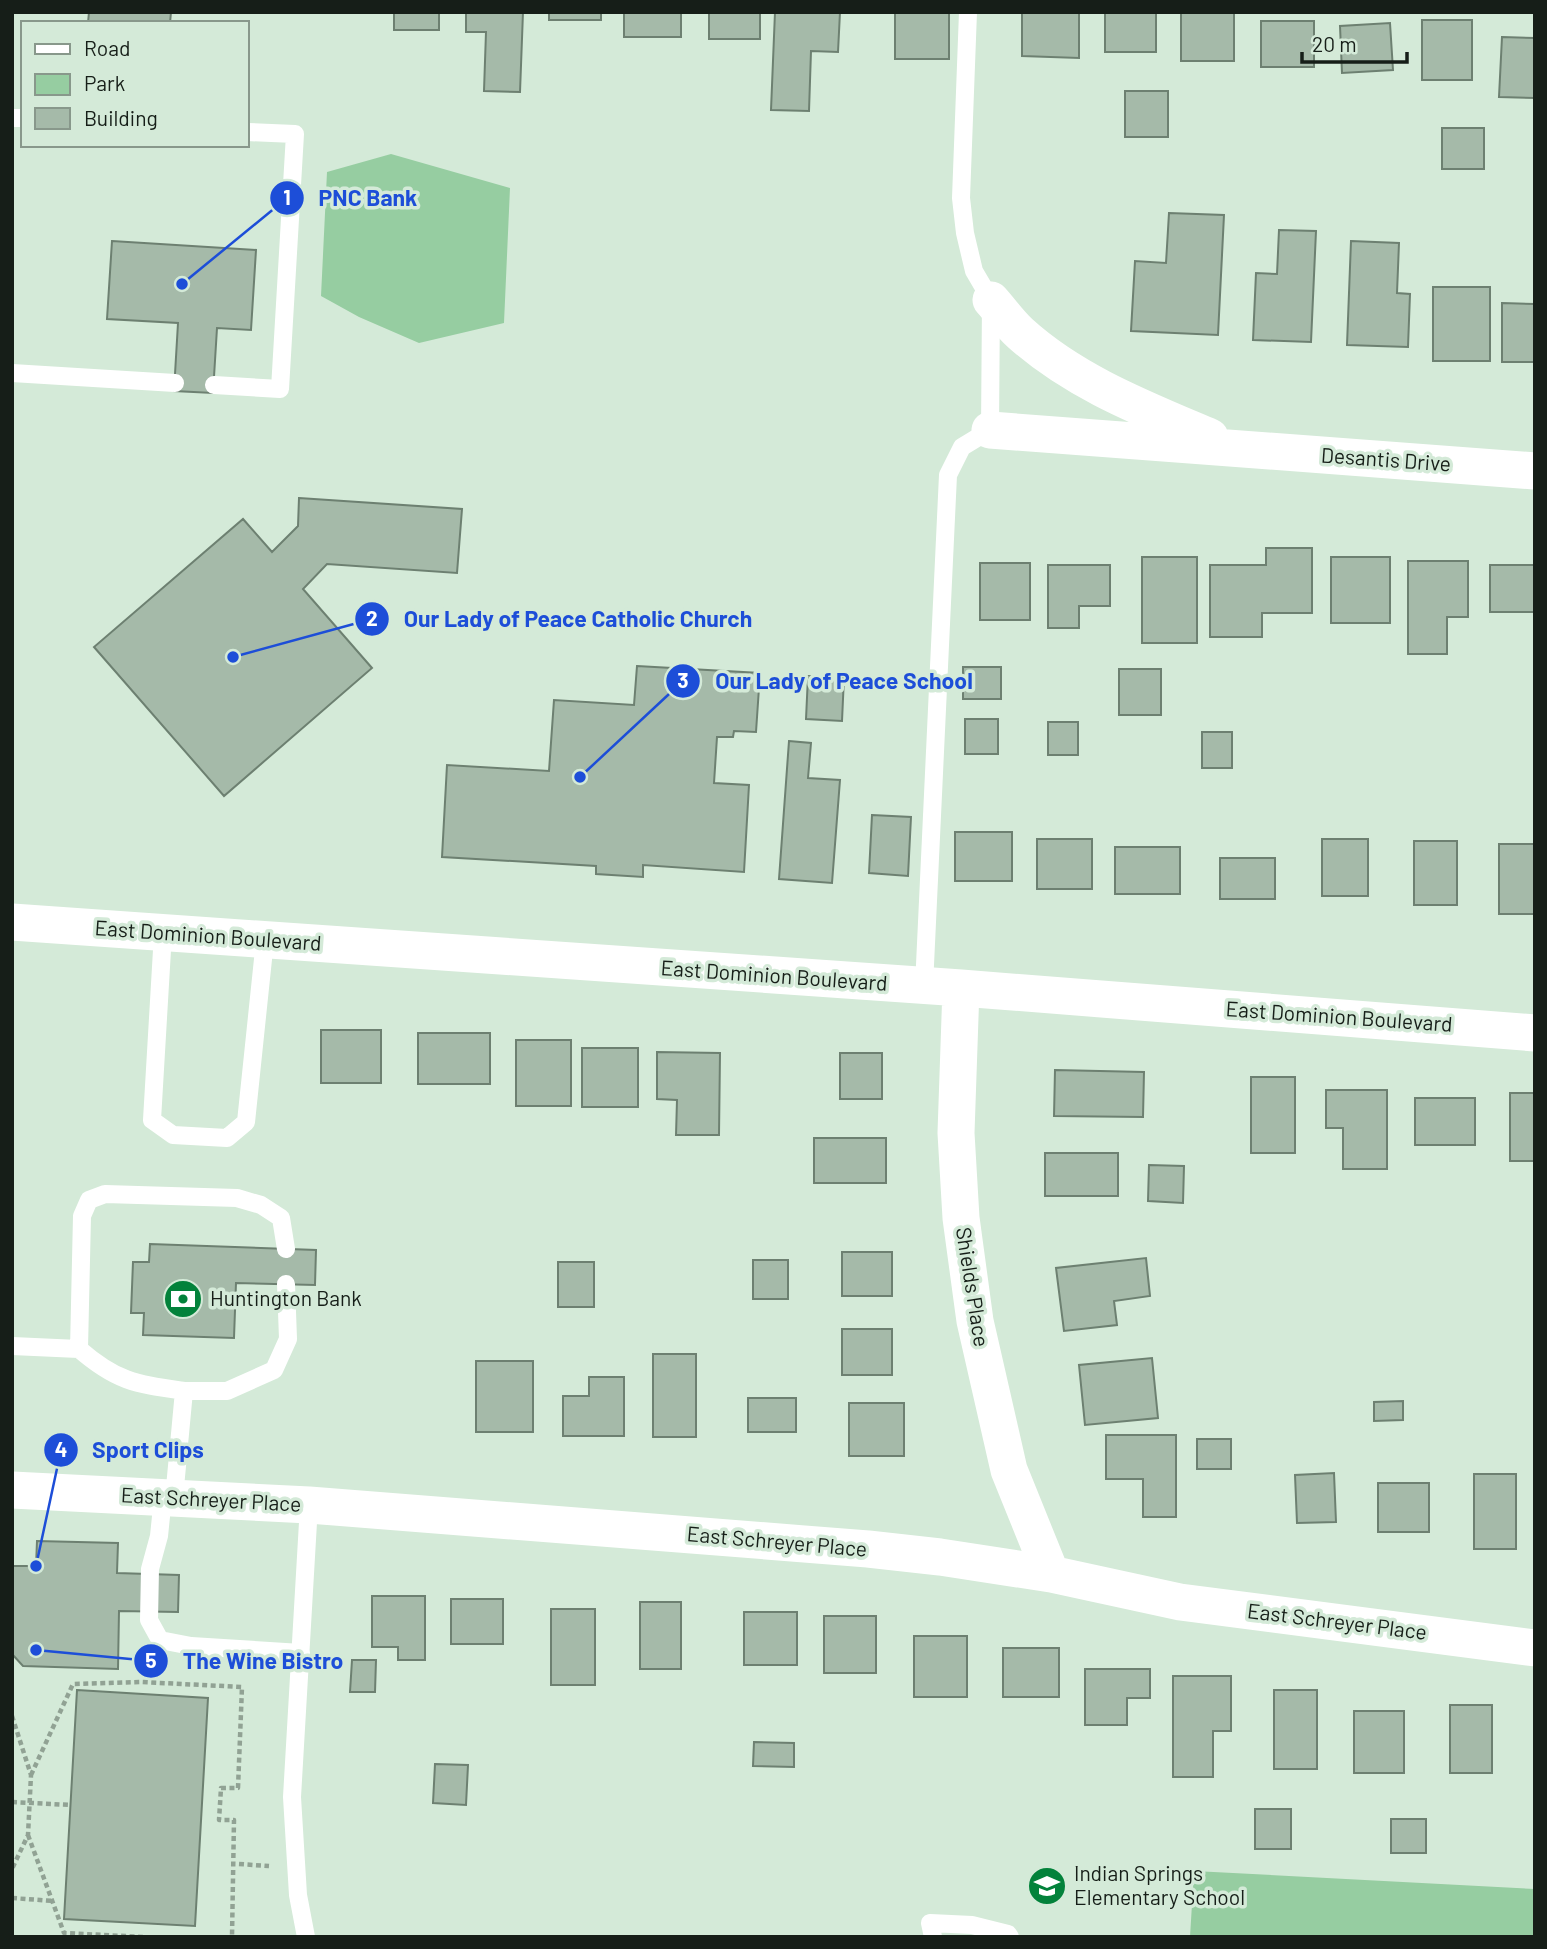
<svg xmlns="http://www.w3.org/2000/svg" width="1547" height="1949" viewBox="0 0 1547 1949" font-family="Barlow,sans-serif">
<style>
.green{fill:#96cda1}
.building{fill:#a5baa9;stroke:#6d8071;stroke-width:2}
.lines{fill:none;stroke-linecap:round;stroke-linejoin:round}
.path{stroke:#91a294;stroke-width:4.5;stroke-dasharray:5 3.5;stroke-linecap:butt}
.service{stroke:#fff;stroke-width:18}
.minor{stroke:#fff;stroke-width:37}
.labels{text-anchor:middle;stroke-width:7;stroke-linejoin:round;paint-order:stroke}
.street-label{font-size:21px;fill:#161e18;stroke:#d4ead8}
.poi-label{font-size:21px;fill:#161e18;stroke:#d4ead8;text-anchor:start}
.leader{fill:none;stroke:#1d4ed8;stroke-width:2.5}
.callout-dot{fill:#1d4ed8;stroke:#d4ead8;stroke-width:2.5}
.mark-label{font-size:21px;text-anchor:middle;font-weight:bold;fill:#fff}
.callout-label{font-size:23px;text-anchor:middle;font-weight:bold;fill:#1d4ed8;stroke:#d4ead8;stroke-width:7;stroke-linejoin:round;paint-order:stroke}
</style>
<rect width="100%" height="100%" fill="#d4ead8"/>
<path class="green" d="M391,154L510,188L504,323L419,343L359,317L321,296L327,172Z
M1194,1871L1535,1889V1937H1190Z"/>
<path class="building" d="M89,12H171L170,23H88Z
M394,12H439V30H394Z
M466,12H523L520,92L484,91L486,32H466Z
M549,12H601V20H549Z
M624,12H681V37H624Z
M709,12H760V39H709Z
M775,12H840L838,52L811,51L809,111L771,110Z
M895,12H949V59H895Z
M1022,12H1079V58L1022,56Z
M1105,12H1156V52H1105Z
M1181,13H1234V61H1181Z
M1422,20H1472V80H1422Z
M1261,21H1314V67H1261Z
M1390,23L1393,70L1342,73L1340,26Z
M1502,37L1535,38V98L1499,97Z
M1125,91H1168V137H1125Z
M1442,128H1484V169H1442Z
M1169,213L1224,215L1218,335L1131,331L1135,261L1166,263Z
M1279,230L1316,231L1311,342L1253,340L1256,273L1277,274Z
M112,241L256,250L251,330L217,328L213,393L174,391L178,323L107,319Z
M1351,241L1399,243L1397,293L1410,294L1408,347L1347,345Z
M1433,287H1490V361H1433Z
M1502,303L1535,304V362H1502Z
M299,498L462,509L457,573L327,564L303,589L372,668L224,796L94,647L243,519L272,552L298,526Z
M1266,548H1312V613H1262V637H1210V565H1266Z
M1142,557H1197V643H1142Z
M1331,557H1390V623H1331Z
M1408,561H1468V617H1447V654H1408Z
M980,563H1030V620H980Z
M1048,565H1110V606H1079V628H1048Z
M1490,565H1535V612H1490Z
M637,666L760,673L756,732L734,731L733,737H717L714,783L749,785L744,872L643,865V877L596,874V866L442,857L447,765L549,771L554,700L634,705Z
M963,667H1001V699H963Z
M1119,669H1161V715H1119Z
M808,676L844,677L842,721L806,719Z
M965,719H998V754H965Z
M1048,722H1078V755H1048Z
M1202,732H1232V768H1202Z
M789,741L811,743L808,778L840,780L832,883L779,879Z
M872,815L911,817L908,876L869,873Z
M955,832H1012V881H955Z
M1037,839H1092V889H1037Z
M1322,839H1368V896H1322Z
M1414,841H1457V905H1414Z
M1499,844H1535V914H1499Z
M1115,847H1180V894H1115Z
M1220,858H1275V899H1220Z
M321,1030H381V1083H321Z
M418,1033H490V1084H418Z
M516,1040H571V1106H516Z
M582,1048H638V1107H582Z
M657,1052L720,1053L719,1135H676L677,1100L657,1099Z
M840,1053H882V1099H840Z
M1055,1070L1144,1072L1143,1117L1054,1116Z
M1251,1077H1295V1153H1251Z
M1326,1090H1387V1169H1343V1128H1326Z
M1510,1093H1535V1161H1510Z
M1415,1098H1475V1145H1415Z
M814,1138H886V1183H814Z
M1045,1153H1118V1196H1045Z
M1149,1165L1184,1166L1183,1203L1148,1201Z
M150,1244L316,1250L315,1285L236,1283L234,1338L143,1335L144,1313H131L133,1262H149Z
M842,1252H892V1296H842Z
M1146,1258L1150,1296L1114,1301L1117,1325L1064,1331L1056,1268Z
M753,1260H788V1299H753Z
M558,1262H594V1307H558Z
M842,1329H892V1375H842Z
M653,1354H696V1437H653Z
M1152,1358L1158,1418L1085,1425L1079,1365Z
M476,1361H533V1432H476Z
M589,1377H624V1436H563V1396H589Z
M748,1398H796V1432H748Z
M1403,1401V1420L1374,1421V1402Z
M849,1403H904V1456H849Z
M1106,1435H1176V1517H1143V1479H1106Z
M1197,1439H1231V1469H1197Z
M1334,1473L1336,1522L1297,1523L1295,1475Z
M1474,1474H1516V1549H1474Z
M1378,1483H1429V1532H1378Z
M37,1541L118,1543L117,1573L179,1575L178,1612L119,1611L118,1669L23,1666L12,1654V1566H36Z
M372,1596H425V1660H398V1647H372Z
M451,1599H503V1644H451Z
M640,1602H681V1669H640Z
M551,1609H595V1685H551Z
M744,1612H797V1665H744Z
M824,1616H876V1673H824Z
M914,1636H967V1697H914Z
M1003,1648H1059V1697H1003Z
M352,1660H376L375,1692H350Z
M1085,1669H1150V1698H1127V1725H1085Z
M1173,1676H1231V1731H1213V1777H1173Z
M77,1690L208,1698L195,1926L64,1919Z
M1274,1690H1317V1769H1274Z
M1450,1705H1492V1773H1450Z
M1354,1711H1404V1773H1354Z
M754,1742L794,1743V1767L753,1766Z
M435,1764L468,1765L466,1805L433,1803Z
M1255,1809H1291V1849H1255Z
M1391,1819H1426V1853H1391Z"/>
<g class="lines">
<path class="path" d="M12,1716L31,1775L28,1835L12,1869
M31,1775L73,1684L141,1682L242,1687L238,1788H221L219,1820H234L232,1937
M12,1802L71,1805
M28,1835L64,1933L145,1937
M239,1864L269,1866
M12,1898L53,1901"/>
<path class="service" d="M12,118H23
M12,373L175,383
M214,385L280,389L295,134L247,132
M163,933L152,1120L173,1135L227,1138L246,1122L265,940
M924,986L948,475L962,447L990,430L991,300L974,271L965,233L961,198L968,12
M12,1346L79,1349L82,1216L89,1200L105,1194L237,1198L261,1205L281,1218L286,1249
M79,1349C117,1382 136,1384 184,1391
M163,1497L159,1536L150,1569L149,1620L160,1640L191,1646L301,1653
M174,1498L184,1391H227L274,1370L288,1339L286,1284
M306,1937L298,1895L292,1797L309,1505
M933,1937L930,1923L972,1925L1008,1934L1010,1937"/>
<path class="minor" d="M991,300C1001,311 1009,323 1020,333C1074,382 1144,409 1210,437
M990,430L1535,471
M12,922L961,988L1535,1033
M961,988L956,1133L961,1218L975,1321L1009,1470L1051,1574
M12,1490L309,1505L868,1549L940,1557L1051,1574L1180,1602L1535,1648"/>
</g>
<defs>
<symbol id="bank-disc" viewBox="-11 -11 22 22"><circle r="9.5" fill="#03823b" stroke="#d4ead8"/><path d="M-6-4H6V4H-6ZM0-2.3a2.3 2.3 0 1 0 0 4.6a2.3 2.3 0 1 0 0-4.6Z" fill="#fff"/></symbol>
<symbol id="school-disc" viewBox="-11 -11 22 22"><circle r="9.5" fill="#03823b" stroke="#d4ead8"/><path d="M0-5L7-2L0 1L-7-2ZM-4 1L0 2.5L4 1V4Q0 6-4 4Z" fill="#fff"/></symbol>
</defs>
<g fill-rule="evenodd">
<use href="#bank-disc" x="161" y="1277" width="44" height="44"/>
<use href="#school-disc" x="1025" y="1864" width="44" height="44"/>
</g>
<g class="labels">
<g class="street-label">
<text transform="translate(1386 460) rotate(4)" y="7">Desantis Drive</text>
<text transform="translate(208 936) rotate(4)" y="7">East Dominion Boulevard</text>
<text transform="translate(774 976) rotate(4)" y="7">East Dominion Boulevard</text>
<text transform="translate(1339 1017) rotate(4)" y="7">East Dominion Boulevard</text>
<text transform="translate(972 1287) rotate(81)" y="7">Shields Place</text>
<text transform="translate(211 1500) rotate(3)" y="7">East Schreyer Place</text>
<text transform="translate(777 1542) rotate(5)" y="7">East Schreyer Place</text>
<text transform="translate(1337 1622) rotate(7)" y="7">East Schreyer Place</text>
</g>
<g class="poi-label">
<text x="210" y="1306">Huntington Bank</text>
<text x="1074" y="1881">Indian Springs<tspan x="1074" dy="24">Elementary School</tspan></text>
</g>
</g>
<path class="leader" d="M182 284L287 198M233 657L372 619M580 777L683 681M36 1566L61 1450M36 1650L151 1661"/>
<g class="callout-dot">
<circle cx="182" cy="284" r="7"/>
<circle cx="233" cy="657" r="7"/>
<circle cx="580" cy="777" r="7"/>
<circle cx="36" cy="1566" r="7"/>
<circle cx="36" cy="1650" r="7"/>
<circle cx="287" cy="198" r="18"/>
<circle cx="372" cy="619" r="18"/>
<circle cx="683" cy="681" r="18"/>
<circle cx="61" cy="1450" r="18"/>
<circle cx="151" cy="1661" r="18"/>
</g>
<g class="mark-label">
<text x="287" y="205">1</text>
<text x="372" y="626">2</text>
<text x="683" y="688">3</text>
<text x="61" y="1457">4</text>
<text x="151" y="1668">5</text>
</g>
<g class="callout-label">
<text x="368" y="206">PNC Bank</text>
<text x="578" y="627">Our Lady of Peace Catholic Church</text>
<text x="844" y="689">Our Lady of Peace School</text>
<text x="148" y="1458">Sport Clips</text>
<text x="263" y="1669">The Wine Bistro</text>
</g>
<rect width="1547" height="1949" fill="none" stroke="#161e18" stroke-width="28"/>
<rect x="21" y="21" width="228" height="126" fill="#d4ead8" stroke="#88988b" stroke-width="2"/>
<rect x="35" y="44" width="35" height="10" fill="#ffffff" stroke="#88988b" stroke-width="2"/>
<text x="84" y="56" font-size="21" fill="#161e18">Road</text>
<rect x="35" y="74" width="35" height="21" fill="#96cda1" stroke="#88988b" stroke-width="2"/>
<text x="84" y="91" font-size="21" fill="#161e18">Park</text>
<rect x="35" y="108" width="35" height="21" fill="#a5baa9" stroke="#88988b" stroke-width="2"/>
<text x="84" y="126" font-size="21" fill="#161e18">Building</text>
<path d="M1302 52v10h105v-10" fill="none" stroke="#161e18" stroke-width="3.5"/>
<text x="1312" y="52" font-size="21" fill="#161e18" stroke="#d4ead8" stroke-width="5" paint-order="stroke">20 m</text>
</svg>
